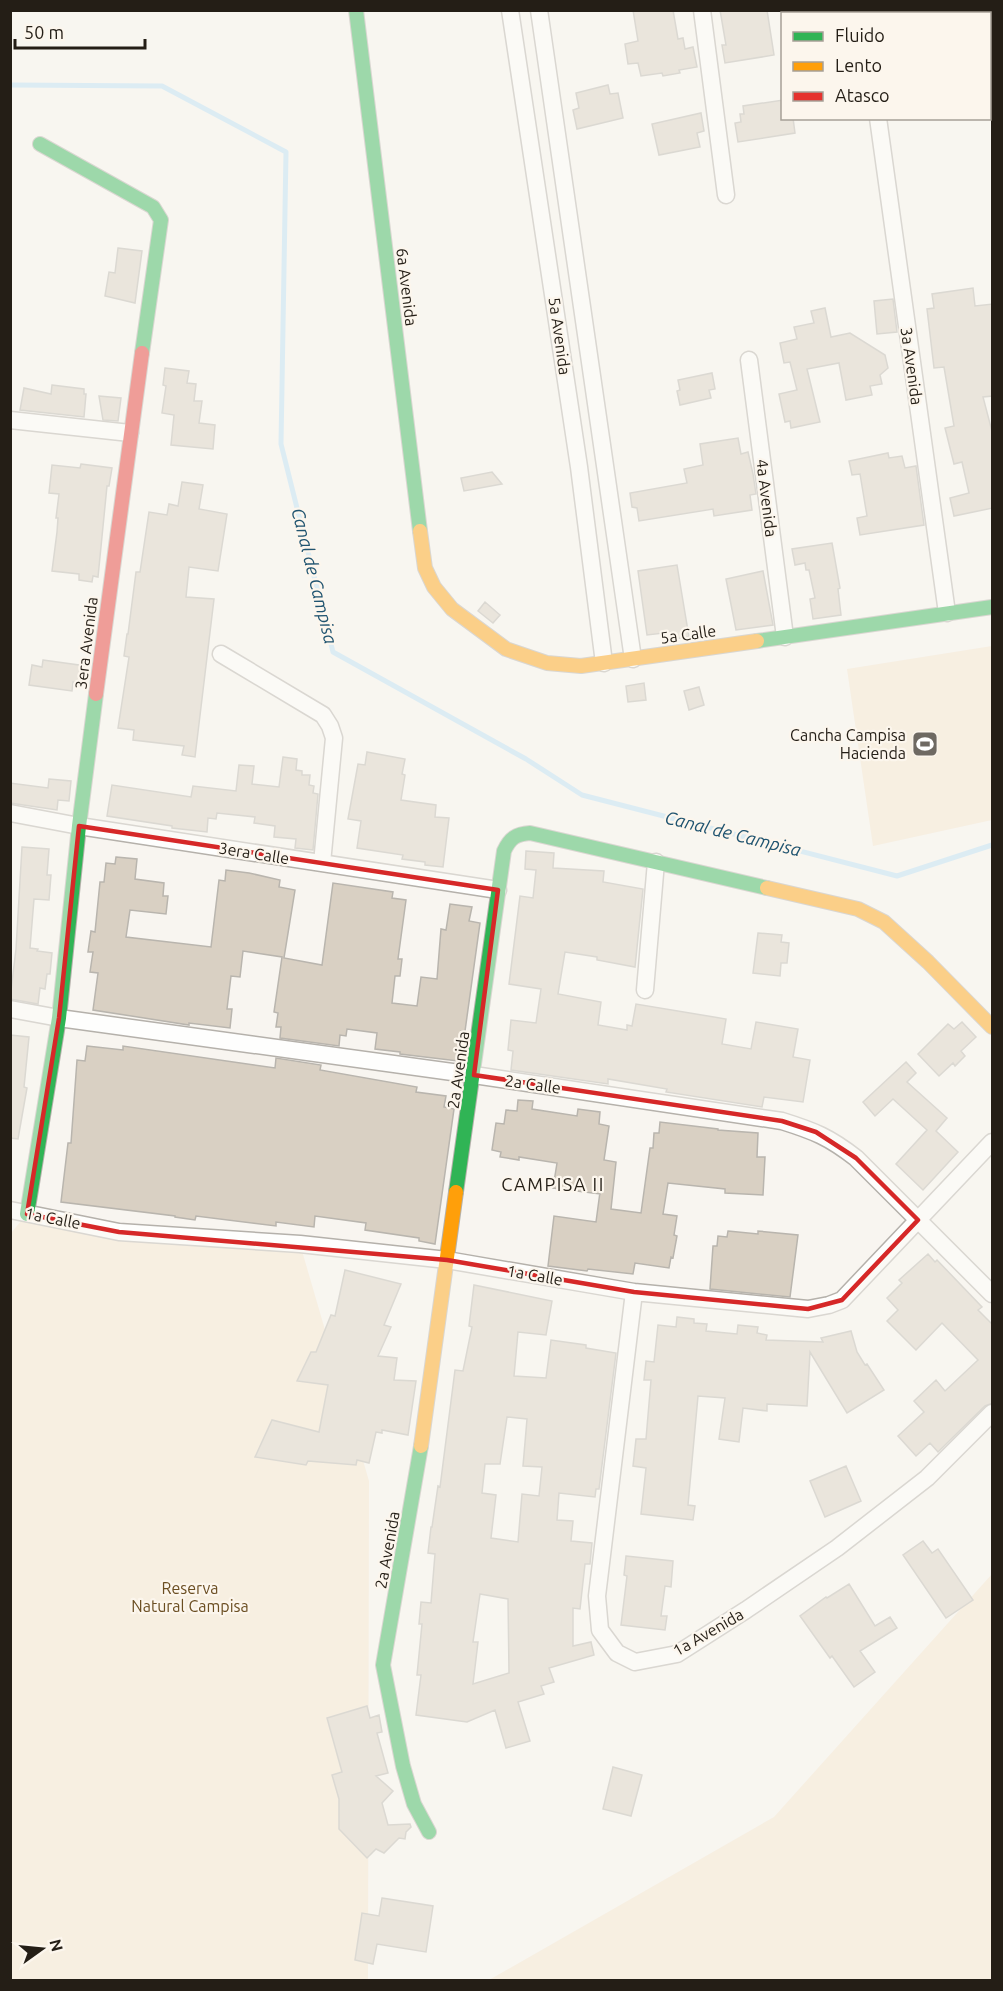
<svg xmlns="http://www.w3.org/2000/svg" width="1003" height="1991" viewBox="0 0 1003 1991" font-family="Ubuntu,sans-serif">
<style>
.green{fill:#f6e6cf}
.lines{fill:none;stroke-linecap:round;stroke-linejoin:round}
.stream{stroke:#bbe0f6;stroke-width:5}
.building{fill:#d9d0c3;stroke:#b9b5ae;stroke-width:1.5;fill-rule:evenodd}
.street-casing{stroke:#b5b1ab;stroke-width:19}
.fast-casing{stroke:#b5b1ab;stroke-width:16}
.slow-casing{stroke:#b5b1ab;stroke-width:16}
.jam-casing{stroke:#b5b1ab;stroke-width:16}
.street{stroke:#fefefd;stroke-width:16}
.fast{stroke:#30b455;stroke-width:14}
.slow{stroke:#ff9f0a;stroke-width:14}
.jam{stroke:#e5322d;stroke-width:14}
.marked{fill:none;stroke:#d62828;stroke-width:4.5;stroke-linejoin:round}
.labels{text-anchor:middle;stroke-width:4.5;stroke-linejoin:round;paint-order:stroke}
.street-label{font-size:16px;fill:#241e16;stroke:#fcf6ed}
.poi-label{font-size:16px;fill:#241e16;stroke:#fcf6ed;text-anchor:end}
.park-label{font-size:16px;fill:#6b4e22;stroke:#fcf6ed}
.water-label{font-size:18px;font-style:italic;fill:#205470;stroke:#fcf6ed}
.neighbourhood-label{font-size:18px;letter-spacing:1.5px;fill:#241e16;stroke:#fcf6ed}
</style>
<rect width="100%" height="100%" fill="#f8f5f0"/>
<path class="green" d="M992,646V820L873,846L847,669Z
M27,1214L300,1244L369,1481L368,1980H11V1233Z
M992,1574V1980H489L774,1817Z"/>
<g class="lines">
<path class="stream" d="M10,85L162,86L286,152L281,444L333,652L526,759L582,795L897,876L992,845"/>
</g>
<path class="building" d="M633,10H673L678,39L683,38L685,49L693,47L697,67L679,70L680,73L663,76L662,73L641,76L638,63L628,64L625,44L638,41Z
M720,10H767L774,55L725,63L722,45H726Z
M608,85L610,94L618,93L623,118L577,129L573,110L579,108L576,93Z
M783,100V118H793L795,133L738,142L735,123L741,122L740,114H744L743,106Z
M701,113L704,131L697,133L700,147L659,155L652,124Z
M118,248L142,251L135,303L105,296L109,272L115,273Z
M973,288L975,306L993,304V396L983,397L993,435V508L954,516L950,498L969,493L962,462L954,464L945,428L954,426L944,367L934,368L927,309L934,308L932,294Z
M893,299L897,332L877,334L874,301Z
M825,308L831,337L850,333L885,355L888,368L880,375L882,384L870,386L872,395L846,400L839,363L807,369L820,422L791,428L790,421L785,422L779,394L797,390L790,362L784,363L780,343L797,339L794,327L814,323L811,311Z
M165,368L189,371L187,383L196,384L194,401H202L199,423L215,425L213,449L171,445L174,415L162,413L166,386L163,385Z
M712,373L715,389L709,390L711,398L680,405L677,391L680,390L678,380Z
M52,385L84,389V394H86L84,417L20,410L24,388L51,394Z
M99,396L121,398L118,421L103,420Z
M738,438L741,454L748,452L753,474L756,494L750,495L752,510L714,516L713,509L639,521L637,508L632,507L630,493L687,483L684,469L703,465L700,444Z
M888,453L889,458L902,456L905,468L916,466L924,525L860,535L857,518L867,516L860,474L852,475L849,461Z
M81,464L112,468L109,486H107L98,577L93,576L92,582L79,580V574L52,571L57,532L58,518H56L59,494L49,493L52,465L80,468Z
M492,472L502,484L464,491L461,478Z
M182,482L203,485L199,509L227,514L218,571L189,567L186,597L214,599L195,757L182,755L184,746L133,740L134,730L118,728L129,657L124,656L127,634H128L136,572H140L149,512L167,515L169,504L178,506Z
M832,543L840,588L838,589L841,615L813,619L810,599L815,598L809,570H806L805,563L795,565L792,549Z
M677,565L689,637L673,639L672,632L647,635L638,571Z
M763,571L773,625L736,630L726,579Z
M485,602L500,615L493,623L478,611Z
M43,660L86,666L84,684L73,682L72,691L29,685L32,665L42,667Z
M644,683L646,700L628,702L626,686Z
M699,687L704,705L689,710L684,691Z
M367,752L405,759L402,774L405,775L401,800L436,805L435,817L449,818L443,867L425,865V862L402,859L403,855L357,848L361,821L348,819L358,764L365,765Z
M283,757L297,759L296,770L302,771V775H310L309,785L314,786L313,793L318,794L313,850L295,848L296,839L274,837L275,826L254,823L255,817L217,813L216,819L208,818L207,832L172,828V826L107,816L112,785L191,797L193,786L236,791L239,765L254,766L252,784L279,787Z
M49,779L71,781L69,801L58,800L57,810L10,803V783L48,788Z
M22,847L49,849L47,875H51L49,900L34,899L30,948L38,949L37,951L52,953L50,974H47L45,989L40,988L38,1004L10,999L16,949Z
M526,851L554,853L553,868L604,871L603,882L643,889L635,967L597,960V957L565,952L558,994L601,1002L598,1025L627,1030V1025L632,1026L636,1004L726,1019L722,1044L751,1049L756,1022L798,1029L793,1057L810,1060L803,1102L764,1097L762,1107L666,1092L667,1089L608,1079V1084L511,1070L513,1051L508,1050L511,1020L536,1023L541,989L509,984L520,896L533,898L536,870L525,869Z
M116,857L137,859L135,879L164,883L163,896H168L166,914L130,910L126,937L211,947L219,880L225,881L226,870L249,873L280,880L279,887L295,890L284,958L322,965L333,883L393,892L392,898L406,900L398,959H402L400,976H395L392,1003L417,1006L421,977L437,979L441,929L446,930L450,904L472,907L469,921L480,923L465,1031H461L458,1061L400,1054V1052L375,1049L377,1033L347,1029L346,1036L340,1035L339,1046L280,1038L281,1027H276L278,1013L274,1012L282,957L243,951L240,977L231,976L227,1009H232L230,1028L189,1023V1025L93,1010L98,973L90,972L93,952H88L91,931L95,932L100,882H104L106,863L115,864Z
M758,933L782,935L781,942L789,943L787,963H781L780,976L753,973Z
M962,1022L976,1037L961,1051L965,1056L955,1066L953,1063L939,1076L918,1054L948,1024L954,1029Z
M10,1035L29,1037L24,1087L27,1088L18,1139L10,1138Z
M87,1046L123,1050V1046L275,1068L276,1058L321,1065L320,1070L417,1087L416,1092L446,1096L444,1107L454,1109L435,1244L419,1241V1238L365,1230L366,1223L315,1216L314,1227L276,1222V1226L196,1216L195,1220L175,1217V1216L61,1202L68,1143H71L77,1060L85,1061Z
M906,1062L916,1073L907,1082L947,1118L936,1131L958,1152L923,1190L896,1164L927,1130L893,1099L875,1116L863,1102Z
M518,1100L533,1101L532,1109L577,1116L578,1109L600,1112L599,1124L609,1126L604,1160L616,1162L611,1209L641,1213L650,1148H653L654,1133H659L660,1122L718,1129V1130L758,1133L757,1157H765L763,1195L725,1193V1189L668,1183L663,1214L677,1216L674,1235L677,1236L673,1258L671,1257L669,1268L635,1263L633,1274L588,1269L587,1271L548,1266L554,1216L596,1222L600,1192V1194L553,1188L557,1163L519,1157V1160L500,1157L501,1152L492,1150L496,1123L504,1124L506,1110L517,1111Z
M728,1231L758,1234V1231L798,1235L790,1297L710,1289L713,1246H717L718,1236L727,1237Z
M928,1254L935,1262L937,1260L982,1307L978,1310L993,1325V1403L985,1406L938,1452L930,1443L916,1456L898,1436L924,1412L914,1401L936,1380L945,1391L978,1360L942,1323L916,1350L887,1321L898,1310L887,1298L902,1283L899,1280Z
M345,1270L401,1284L384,1325L391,1327L378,1356L397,1358L394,1380L416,1381L408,1435L382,1430V1433L376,1432L369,1463L357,1460L356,1465L308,1461L306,1465L255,1457L272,1420L319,1432L328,1385L297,1381L311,1352H316L331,1315L335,1316Z
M474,1285L552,1301L546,1335L518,1332L514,1376L546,1378L551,1340L586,1345V1348L616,1353L599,1489H596L595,1497L559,1493L557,1520L573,1521L571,1541L592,1543L590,1564H585L580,1609L573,1608V1646L591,1642L594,1655L549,1668L554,1682L541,1686L544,1694L518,1702L530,1741L506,1748L495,1710L467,1722L416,1715L421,1675H417L422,1624H419L421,1602L431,1603L435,1554L428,1553L431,1527H432L438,1486L440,1487L455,1370L463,1371L472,1327L469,1326ZM507,1417L527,1419L523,1466L542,1467L539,1496L522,1494L518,1542L491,1538L496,1495L482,1493L485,1464H500ZM480,1594L508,1599L509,1673L473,1684L478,1642H473Z
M677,1317L694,1319V1323L707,1324L706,1331L737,1334L738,1325L758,1327L757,1333L767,1335L766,1340L823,1342L821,1338L851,1331L857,1352L865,1365L867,1364L884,1390L847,1413L810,1352L807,1406L767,1404V1411L743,1408L739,1442L719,1439L725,1398L698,1396L688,1505L695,1506L693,1520L641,1514L646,1468L633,1466L636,1439H646L651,1380H644L646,1361L654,1362L658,1325L676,1327Z
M846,1466L861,1501L825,1517L810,1481Z
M923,1541L932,1553L938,1549L973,1600L946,1618L903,1555Z
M626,1556L673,1561L671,1587L665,1586L661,1616H667L665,1630L621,1625L627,1576L624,1575Z
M849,1584L875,1626L890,1617L897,1628L860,1651L875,1672L854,1687L832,1656L830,1658L800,1616L826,1597L827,1598Z
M367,1706L370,1718L379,1715L382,1732L377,1733L388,1773L376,1776L393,1791L382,1803L388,1825L410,1824L411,1827L406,1832L405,1839L399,1838L384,1853L376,1849L367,1858L339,1829V1799L332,1775L342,1772L327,1718Z
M613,1767L642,1775L631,1816L603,1809Z
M382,1898L433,1906L426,1952L377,1944L373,1964L355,1960L362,1913L379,1916Z"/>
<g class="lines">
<defs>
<path id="street" d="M510,10L579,467L604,663
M539,10L633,659
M702,10L726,195
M863,10V14
M878,118L947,613
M749,360L785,637
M10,420L130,433
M221,654L323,715L330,726L334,738L322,863
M10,813L79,826L498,890
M645,990L656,862
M10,1009L59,1018L474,1075L782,1121C814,1131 829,1137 856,1158L992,1294
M10,1210L119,1232L300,1244L447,1260L634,1292L808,1309L829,1305L842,1300L992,1142
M634,1292L597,1596L600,1630L617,1653L635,1662L677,1654L746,1610L837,1548L927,1478L992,1413"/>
<path id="fast" d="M356,10L420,531
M40,144L153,207L161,220L142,353
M757,641L992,607
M456,1192L504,851C510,838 516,834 530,833L767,888
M27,1214L59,1018L79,826L96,694
M421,1446L383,1665L403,1766L414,1804L429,1832"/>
<path id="slow" d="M420,531L425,568L434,587L452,609L506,649L547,663L581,666L757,641
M767,888L858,909L884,922L928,962L992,1027
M421,1446L456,1192"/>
<path id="jam" d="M96,694L142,353"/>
</defs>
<use href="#street" class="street-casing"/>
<use href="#fast" class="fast-casing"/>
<use href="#slow" class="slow-casing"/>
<use href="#jam" class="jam-casing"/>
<use href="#street" class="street"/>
<use href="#fast" class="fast"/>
<use href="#slow" class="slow"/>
<use href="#jam" class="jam"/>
</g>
<path d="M0 0H1003V1991H0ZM79,826L498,890L474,1075L782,1121L816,1132L856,1158L918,1220L842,1300L808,1309L634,1292L447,1260L119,1232L27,1214L59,1018Z" fill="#f8f5f0" fill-opacity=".55" fill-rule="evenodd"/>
<path class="marked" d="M79,826L498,890L474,1075L782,1121L816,1132L856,1158L918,1220L842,1300L808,1309L634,1292L447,1260L119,1232L27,1214L59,1018Z"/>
<defs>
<symbol id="stadium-square" viewBox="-11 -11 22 22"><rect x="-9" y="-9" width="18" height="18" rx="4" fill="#6e6962" stroke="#fcf6ed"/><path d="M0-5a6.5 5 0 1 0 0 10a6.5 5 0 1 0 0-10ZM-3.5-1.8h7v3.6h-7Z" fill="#fff"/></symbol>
</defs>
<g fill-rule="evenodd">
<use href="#stadium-square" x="910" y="729" width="30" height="30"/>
</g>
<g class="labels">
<g class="street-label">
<text transform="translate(407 287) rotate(83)" y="6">6a Avenida</text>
<text transform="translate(560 336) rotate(82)" y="6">5a Avenida</text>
<text transform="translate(912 366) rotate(82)" y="6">3a Avenida</text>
<text transform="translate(767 498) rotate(83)" y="6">4a Avenida</text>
<text transform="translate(688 634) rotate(-8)" y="6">5a Calle</text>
<text transform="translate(86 643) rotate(-83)" y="6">3era Avenida</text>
<text transform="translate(254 853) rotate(9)" y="6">3era Calle</text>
<text transform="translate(458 1070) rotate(-82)" y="6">2a Avenida</text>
<text transform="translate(533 1084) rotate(8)" y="6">2a Calle</text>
<text transform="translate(53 1218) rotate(11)" y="6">1a Calle</text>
<text transform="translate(535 1275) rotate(10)" y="6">1a Calle</text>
<text transform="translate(387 1550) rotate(-80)" y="6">2a Avenida</text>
<text transform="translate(708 1632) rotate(-30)" y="6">1a Avenida</text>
</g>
<g class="poi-label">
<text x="906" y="741">Cancha Campisa<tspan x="906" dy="18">Hacienda</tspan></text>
</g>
<g class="park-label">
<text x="190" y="1594">Reserva<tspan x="190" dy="18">Natural Campisa</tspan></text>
</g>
<g class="water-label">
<text transform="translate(314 576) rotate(76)" y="6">Canal de Campisa</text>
<text transform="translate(733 834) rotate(14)" y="6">Canal de Campisa</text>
</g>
<g class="neighbourhood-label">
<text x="553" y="1191">CAMPISA II</text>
</g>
</g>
<rect width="1003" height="1991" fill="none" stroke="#241e16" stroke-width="24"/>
<rect x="781" y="12" width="210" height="108" fill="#fcf6ed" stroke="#a6a097" stroke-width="1.5"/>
<rect x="793" y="32" width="30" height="9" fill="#30b455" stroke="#a6a097" stroke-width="1.5"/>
<text x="835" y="42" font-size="18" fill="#241e16">Fluido</text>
<rect x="793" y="62" width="30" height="9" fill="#ff9f0a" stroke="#a6a097" stroke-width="1.5"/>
<text x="835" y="72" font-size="18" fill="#241e16">Lento</text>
<rect x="793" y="92" width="30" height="9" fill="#e5322d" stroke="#a6a097" stroke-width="1.5"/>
<text x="835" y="102" font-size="18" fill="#241e16">Atasco</text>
<g transform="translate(42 1949) rotate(75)" stroke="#fcf6ed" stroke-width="4.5" paint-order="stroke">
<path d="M0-4.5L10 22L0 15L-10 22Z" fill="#241e16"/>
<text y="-9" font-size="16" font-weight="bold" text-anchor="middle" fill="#241e16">N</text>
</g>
<path d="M15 39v9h130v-9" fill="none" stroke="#241e16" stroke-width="3"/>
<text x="24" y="39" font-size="18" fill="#241e16" stroke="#fcf6ed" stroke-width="4.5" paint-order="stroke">50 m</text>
</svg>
